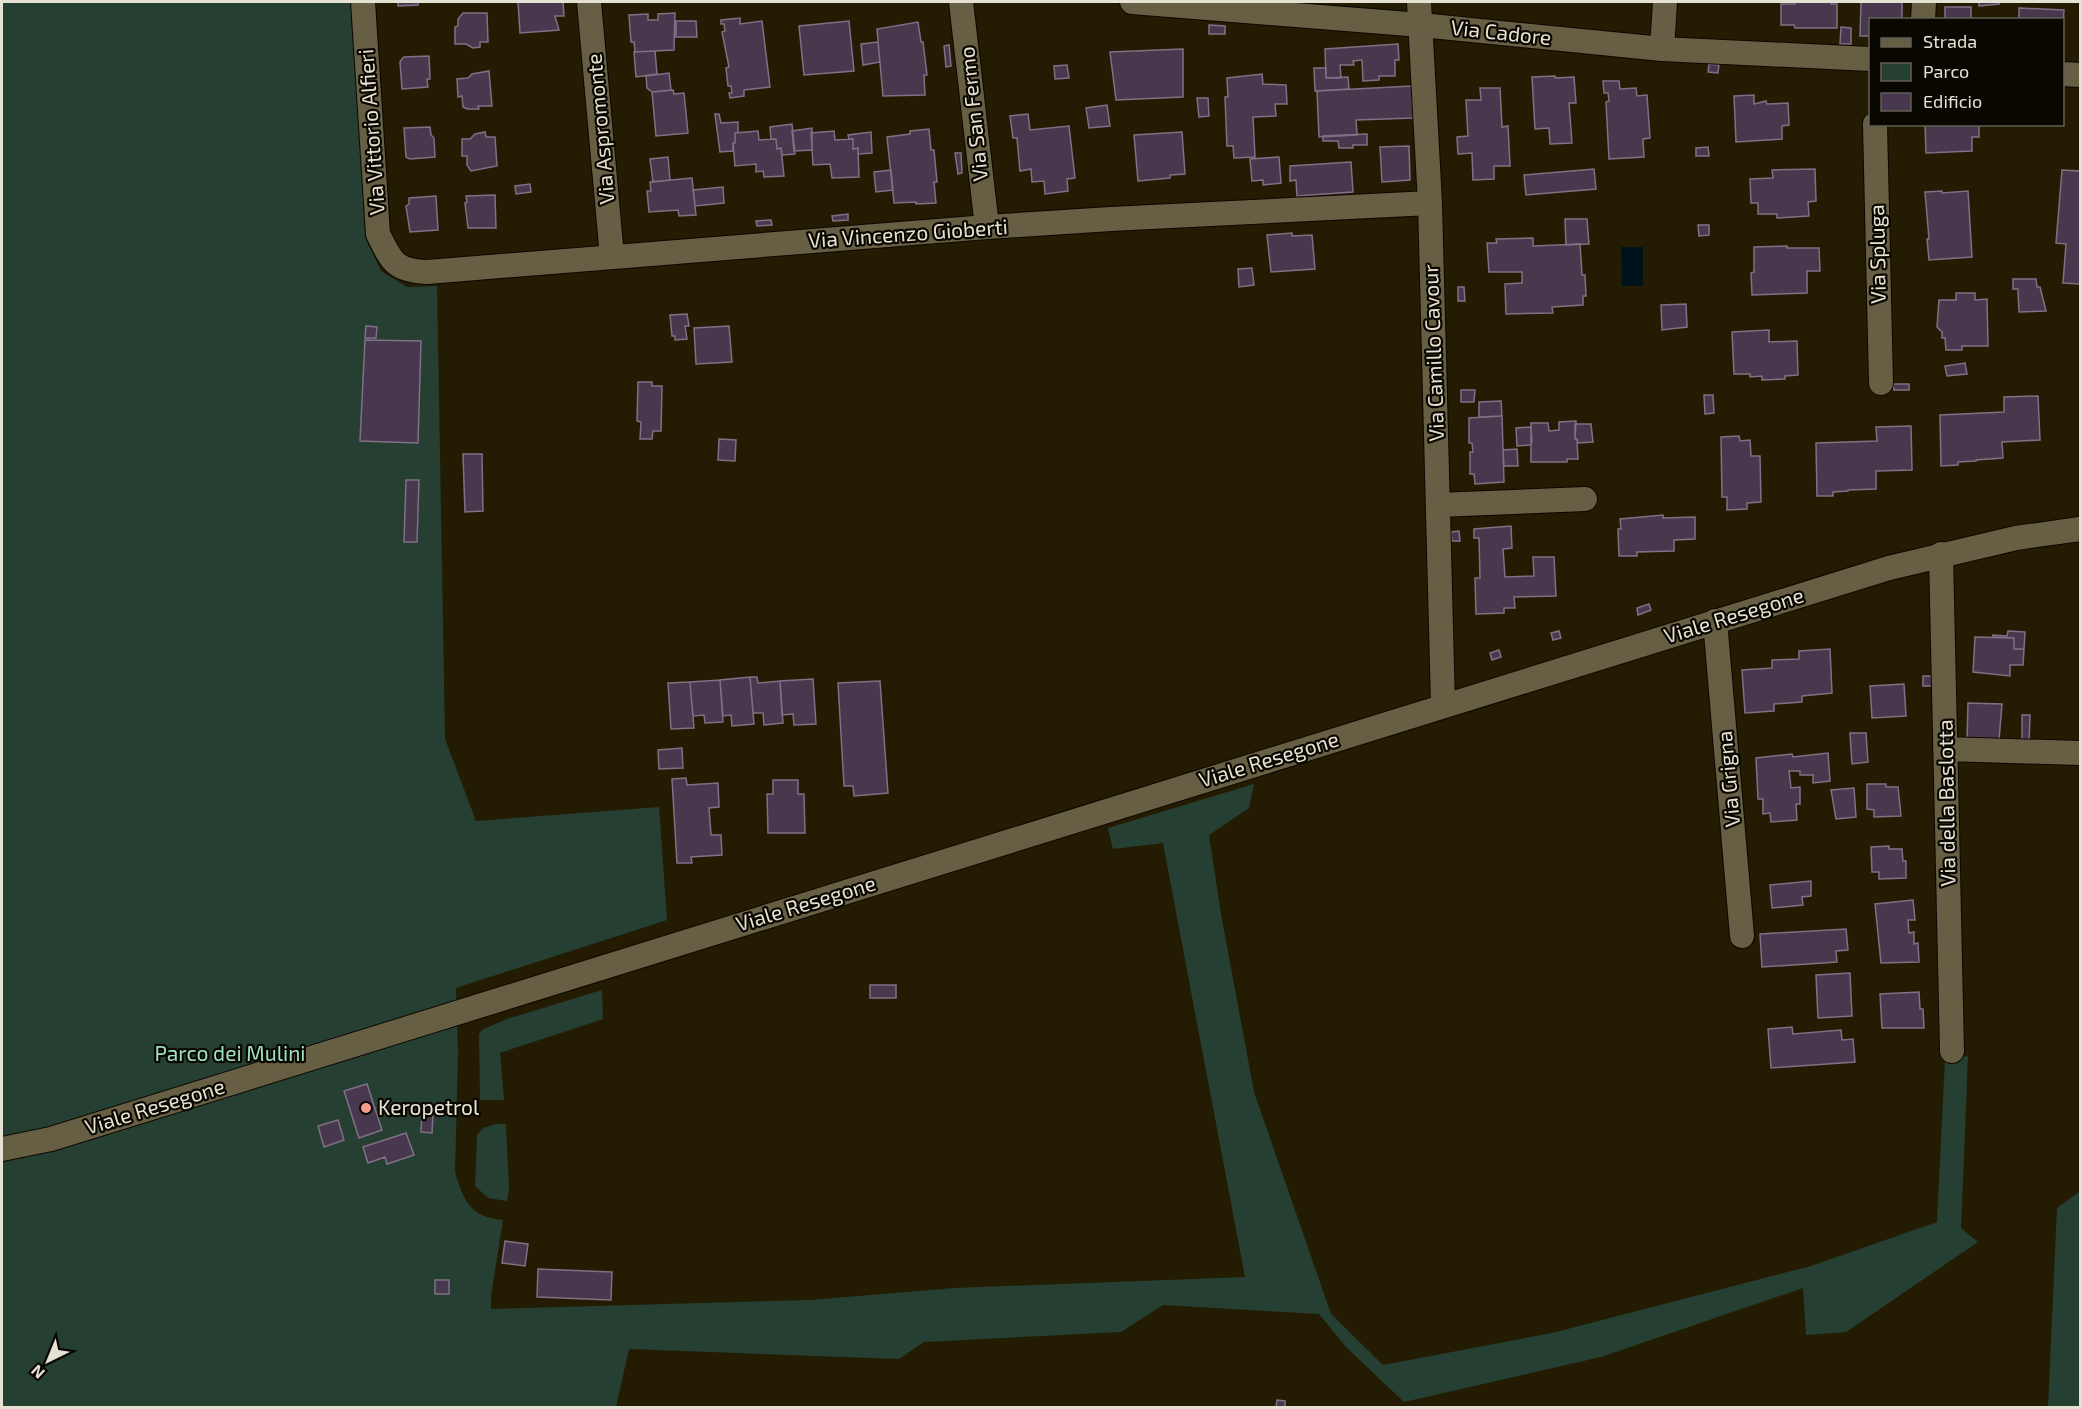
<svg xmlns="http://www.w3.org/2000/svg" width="2082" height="1409" viewBox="0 0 2082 1409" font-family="'Exo 2',sans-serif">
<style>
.green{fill:#254033}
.water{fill:#00121a}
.building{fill:#48384d;stroke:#816f86;stroke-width:1.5}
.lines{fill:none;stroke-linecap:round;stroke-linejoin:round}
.minor-casing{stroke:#0d0700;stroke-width:26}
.minor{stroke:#675f44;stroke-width:24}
.poi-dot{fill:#f59d8d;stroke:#0a0701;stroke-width:2}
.labels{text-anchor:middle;stroke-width:4.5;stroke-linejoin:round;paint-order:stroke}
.street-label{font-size:21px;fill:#e6e2d3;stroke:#0a0701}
.park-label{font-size:21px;fill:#9de1c0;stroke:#0a0701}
.poi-label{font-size:21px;fill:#e6e2d3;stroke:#0a0701;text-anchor:start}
</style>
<rect width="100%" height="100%" fill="#231c03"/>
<path class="green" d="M2,2H355L365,237L381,271L407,287L437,286L445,739L476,821L659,807L667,920L456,988L458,1051L455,1172C464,1201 470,1217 503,1220L491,1296V1309L810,1300L955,1288L1245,1277L1163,843L1113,849L1108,828L1254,784L1249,808L1209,835L1221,914L1254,1092L1331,1314L1383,1365L1552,1333L1811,1266L1937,1222L1945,1059L1968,1056L1961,1228L1978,1242L1846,1332L1806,1335L1803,1288L1601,1357L1404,1402L1346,1347L1319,1314L1163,1305L1121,1332L924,1342L899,1359L629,1349L616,1407L2,1408Z
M602,990L603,1019L500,1053L504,1100H480L479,1034L482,1030L507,1019Z
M496,1124H506L509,1189L507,1201L488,1198L475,1186L477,1135L483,1128Z
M2080,1162V1407H2048L2057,1208L2079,1192Z"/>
<path class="water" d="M1621,247H1643V286H1622Z"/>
<path class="building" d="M398,2H418V5L398,6Z
M518,2H563L564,16H555L559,30L520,33Z
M1795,2H1831V4H1837V28H1795L1794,25H1781V4H1795Z
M1861,2H1902V20H1870V36H1860Z
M1979,2H1999V4L1979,6Z
M1945,7H1971V20H1945Z
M2019,8L2064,10L2062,40V20H2019Z
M463,13H487L488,42H480V47L473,48L466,44H455V27L458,26V19Z
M675,13L674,50L635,52L634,42H631L629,15L648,14V20H658V14Z
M740,18V24L762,21L770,87L744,90V96L730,98L729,93H732L731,86H728L726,68L729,67L722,32L725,31L724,24H721V20Z
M676,21H696L697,37H676Z
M849,21L854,71L804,75L799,26Z
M918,22L921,42H923L927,75H924L925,95L883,96L877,29Z
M1209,25L1225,26V34H1209Z
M1841,27L1851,28V44H1840Z
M878,42L880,62L863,65L861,44Z
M1398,44L1399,60H1395V76H1379V80L1363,81L1362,60L1353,61L1354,65H1340L1341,78H1326L1325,49Z
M949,45L951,66L946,67L944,46Z
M1183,49V97L1116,100L1110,52Z
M655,51L657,74L636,77L634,52Z
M429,56L430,79H427L428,87L402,89L400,62L402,59L404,57Z
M1709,64L1719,65L1718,73L1708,72Z
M1067,65L1069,78L1055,79L1054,66Z
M1314,68H1326V78L1348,77L1349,89L1315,91Z
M489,71L492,106H478L479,109H467L463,107L462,96L458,97L457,79L468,78L472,74Z
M669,73L671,90L652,92L647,88L646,76Z
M1262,74L1263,84L1286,85L1287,104H1275L1276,116L1253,117L1255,157L1234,158L1233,146H1227L1225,97H1228L1227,78Z
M1555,76V78L1574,77L1576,103H1569L1572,143L1550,144L1549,128L1535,129L1532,77Z
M1603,81H1619L1620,89L1636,88L1637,96L1647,95L1650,138L1643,139L1644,157L1609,159L1606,102L1609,101L1608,93H1604Z
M1412,86L1413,118L1356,120L1357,135L1319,137L1317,91Z
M1480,88H1500L1502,127L1508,126L1510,166H1494V179L1473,180L1472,153L1458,154L1457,137L1468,136L1466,100H1481Z
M673,90L674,94L684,93L688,133L656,136L652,92Z
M1754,95V104L1766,101L1767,104L1788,103L1789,125L1782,126V139L1736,142L1734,96Z
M1197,98H1208L1209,116L1199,117Z
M1107,105L1110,126L1089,128L1086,108Z
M715,114H719L721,123L738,122V133H735V143H733V151L720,152Z
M1028,114L1030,130L1069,126L1075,178L1067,179L1068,191L1045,194L1044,181L1032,182L1031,169L1020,171L1017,138H1013L1010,116Z
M792,124L795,154L782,155L781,148L777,149L776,139H771L770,127Z
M1925,124H1979V137H1972V151L1926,153Z
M430,127L431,135L434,138L435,157L410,159L406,157L404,128Z
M812,128V150L794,151L792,131Z
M929,129L931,150H934L937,182H934L936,203L916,204V202L894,203L887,137L910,134V131Z
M758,131L759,140L776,139L777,149L781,148L784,176L764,177L763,171L756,172V164L735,166L733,143H735V133Z
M834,131L835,140L853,139V149L858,148L859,177L832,178L830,164L813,165L811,133Z
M485,132L486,137H495L497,166L471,171L467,165V156H462V139H470L475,134Z
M871,132L872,153L858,154V148L853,149V139H849L848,135Z
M1182,132L1185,174L1170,175V178L1138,181L1134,135Z
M1367,134V145H1353V148H1339L1338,141H1323V136Z
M1409,146L1410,180L1382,182L1380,147Z
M1708,147L1709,156H1696V148Z
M955,153H961L962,173L958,174Z
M668,157L670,180L653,182L650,159Z
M1279,157L1281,183L1263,185V180L1252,181L1250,159Z
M1351,162L1353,192L1297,196L1296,180L1290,181V166Z
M1594,169L1596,189L1526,195L1524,175Z
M1815,169L1816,201L1808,202L1809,216L1777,218V214H1758V203H1751L1750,179L1773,178L1772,170Z
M891,170L893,190L876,192L874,172Z
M2062,170L2080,171V284L2063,283L2066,244L2056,243Z
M692,178L696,215L679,216L678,210L649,212L647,191H651L650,182Z
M530,184L531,192L516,194L515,186Z
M723,187L724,203L695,206L693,190Z
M1942,191V193L1968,191L1972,257L1929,260L1927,239H1929L1925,192Z
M495,195L496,228H468L465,203L467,202L466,196Z
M436,196L438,230L410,232L406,206L409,204V198Z
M848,214V220L833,221L832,216Z
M1565,219H1587L1589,244L1566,245Z
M771,220L772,225L757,226L756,221Z
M1698,225H1709V235L1699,236Z
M1292,233V236L1312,235L1315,269L1271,272L1267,235Z
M1533,238V246L1580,244L1582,275H1585L1586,296H1583V305L1552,307L1553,313L1506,314L1505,284L1522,283V272H1489L1487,243H1497L1496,239Z
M1787,246V248H1819L1820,271H1807V293L1752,295L1751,273L1754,272V247Z
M1252,268L1254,285L1239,287L1238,269Z
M2013,279H2036L2037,287H2040L2046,311L2019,312L2018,289H2013Z
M1458,287H1464L1465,301H1458Z
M1956,293H1975V300L1987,299L1988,346H1962V350H1946L1945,338H1942V332L1937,327L1939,300H1956Z
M1686,304L1687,327L1662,330L1661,305Z
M687,314L689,326H685L687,339L675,340V336H672L670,315Z
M366,326L377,327L376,338H365Z
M729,326L732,362L696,364L694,328Z
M1769,330V342L1797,341L1798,375L1785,376V379L1762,380V376L1750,377V374H1734L1732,332Z
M365,340L421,341L418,443L360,441Z
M1965,363L1967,374L1947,376L1945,366Z
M638,382H652V386H662L661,431H653L652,439H640L641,422L637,421Z
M1893,384H1909V390H1894Z
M1461,390H1475L1474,402H1461Z
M1704,395H1713L1714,413L1705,414Z
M2038,396L2040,440L2002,442L2003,458L1976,460V461L1958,462V465L1941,466L1940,415L2004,412V397Z
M1501,401L1502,416L1479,417V402Z
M1502,416L1504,482L1475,484L1474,474H1470V452H1473L1472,443H1469V418Z
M1576,421L1575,439H1577L1578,459H1567V462H1531V423H1548L1549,431L1559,430V422Z
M1575,424H1591L1593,442L1578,443L1577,439H1575Z
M1911,426L1912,470L1876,471V489L1848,490V491L1833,492V496H1817L1816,443L1877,441L1876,427Z
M1531,427L1532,442H1531V445L1517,446L1516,428Z
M1739,436L1740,441L1750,440L1751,456H1760L1761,502L1747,503V509L1727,510V497H1722L1721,437Z
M719,439L736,440L735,461L718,460Z
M1517,449L1518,466H1504L1503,450Z
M463,454H482L483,511L465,512Z
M406,480H419L417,542H404Z
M1663,515V518L1695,517V539L1674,540V551L1637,552V556H1619L1618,529H1621L1620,519Z
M1511,526L1512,548L1503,549L1505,577L1534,576L1533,557H1554L1556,596L1514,597L1515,608H1504V613L1476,614L1475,578H1480L1479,538H1474V529Z
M1459,531L1460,541H1452L1451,532Z
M1649,604L1651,610L1638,615L1637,608Z
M1559,631L1561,638L1553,640L1551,633Z
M2008,631L2025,632L2024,649H2014V638L1993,637V635L2007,636Z
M1975,637L2014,638V649H2024L2023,665H2010V676L1973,672Z
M1830,649L1832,693L1802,696V702L1774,704V711L1745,713L1742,670L1772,668V660L1799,659V651Z
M1499,650L1501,657L1492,660L1490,653Z
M1923,676H1932V686H1923Z
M750,677L754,724L732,726L731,715L723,716L720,680Z
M750,677H757L758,683L780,681L783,723L764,725L763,713H753Z
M813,679L816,724L794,725L793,714L782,715L780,681Z
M720,680L723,722L705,723L704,715L693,716L690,682Z
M880,681L888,793L854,796L853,786H844L838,683Z
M690,682L694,728L671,729L668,683Z
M1904,684L1906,716L1872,718L1870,686Z
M1968,703L2002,704L1999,740H1967Z
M2022,715H2030L2029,744H2022Z
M1850,733H1866L1868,762L1852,764Z
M682,748L683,768L659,769L658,750Z
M1828,753L1830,781L1813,783V775H1800V771H1789L1791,788L1800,787V804H1796L1797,820L1771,822L1770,813L1763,814V799H1758L1756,758L1792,754L1793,757Z
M686,778L687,785L718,783L719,807L709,808L711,835H721L722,855L691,857L692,863H677L672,779Z
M773,780H798V794H804L805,833H768L767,794H773Z
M1867,784H1886V787H1898L1901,816L1874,817V810L1867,809Z
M1854,788L1856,817L1836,819L1831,790Z
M1889,846V849H1902L1903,861H1906V878L1879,879V872H1872L1871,847Z
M1811,881V896L1802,897L1803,905L1772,908L1770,885Z
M1913,900L1915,920H1908L1909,933L1914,932V944L1918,943L1919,962L1881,963L1875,904Z
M1846,929L1848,950L1836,951L1837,962L1762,967L1760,934Z
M1850,973L1852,1016L1818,1018L1816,975Z
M870,985H896V998H870Z
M1919,992L1920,1009H1923L1924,1028H1882L1880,994Z
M1792,1027L1793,1034L1841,1030L1842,1040L1853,1039L1855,1062L1771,1068L1768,1029Z
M367,1084L382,1130L359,1138L344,1091Z
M422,1112L433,1113L432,1133L421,1132Z
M338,1120L344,1140L324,1147L318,1126Z
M406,1133L414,1155L387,1164L385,1157L368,1163L363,1147Z
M505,1241L528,1244L525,1266L502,1263Z
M538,1269L612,1272L611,1300L537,1297Z
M435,1280H449V1294H435Z
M1277,1400L1285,1401V1408L1276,1407Z"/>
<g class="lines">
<defs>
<path id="minor" d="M363,2L378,234C392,262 394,270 427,272L987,227L1111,219L1430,203
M589,2L612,257
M961,2L987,227
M1132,2L1421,25L1662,49L1870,59
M1419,2L1430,203L1443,705
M1923,20L1924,2
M1662,49L1665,2
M2062,74L2080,75
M1875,124L1881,383
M1438,505L1585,499
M1941,554L1952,1051
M1715,621L1742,936
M1945,749L2080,753
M2,1149L51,1139L1889,568L2016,538L2080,529"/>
</defs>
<use href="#minor" class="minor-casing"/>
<use href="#minor" class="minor"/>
</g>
<circle class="poi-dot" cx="366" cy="1108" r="6"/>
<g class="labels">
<g class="street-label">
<text transform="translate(1501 33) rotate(6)" y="7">Via Cadore</text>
<text transform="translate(974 114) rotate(-96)" y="7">Via San Fermo</text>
<text transform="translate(601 129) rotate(-95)" y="7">Via Aspromonte</text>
<text transform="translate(372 132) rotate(-94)" y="7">Via Vittorio Alfieri</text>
<text transform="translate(908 234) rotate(-4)" y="7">Via Vincenzo Gioberti</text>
<text transform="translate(1878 254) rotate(-91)" y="7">Via Spluga</text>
<text transform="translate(1434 353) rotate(-92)" y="7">Via Camillo Cavour</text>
<text transform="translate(1734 616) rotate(-17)" y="7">Viale Resegone</text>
<text transform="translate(1269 760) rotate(-17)" y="7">Viale Resegone</text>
<text transform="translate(1729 779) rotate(-95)" y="7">Via Grigna</text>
<text transform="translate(1947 803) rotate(-91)" y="7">Via della Baslotta</text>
<text transform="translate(806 904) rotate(-17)" y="7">Viale Resegone</text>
<text transform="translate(155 1107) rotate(-17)" y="7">Viale Resegone</text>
</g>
<g class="park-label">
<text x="230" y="1061">Parco dei Mulini</text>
</g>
<g class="poi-label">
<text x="378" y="1115">Keropetrol</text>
</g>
</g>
<rect width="2082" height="1409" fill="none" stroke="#e6e2d3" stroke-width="6"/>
<rect x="1869" y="18" width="195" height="108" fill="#0a0701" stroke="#625f55" stroke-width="1.5"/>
<rect x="1881" y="38" width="30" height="9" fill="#675f44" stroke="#625f55" stroke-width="1.5"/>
<text x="1923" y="48" font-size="18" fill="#e6e2d3">Strada</text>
<rect x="1881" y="63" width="30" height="18" fill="#254033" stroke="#625f55" stroke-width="1.5"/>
<text x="1923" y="78" font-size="18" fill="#e6e2d3">Parco</text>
<rect x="1881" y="93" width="30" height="18" fill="#48384d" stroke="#625f55" stroke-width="1.5"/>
<text x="1923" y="108" font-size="18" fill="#e6e2d3">Edificio</text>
<g transform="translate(48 1361) rotate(223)" stroke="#0a0701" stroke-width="4.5" paint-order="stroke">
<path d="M0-4.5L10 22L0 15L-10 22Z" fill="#e6e2d3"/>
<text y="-9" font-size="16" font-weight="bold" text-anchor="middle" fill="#e6e2d3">N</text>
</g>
</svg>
